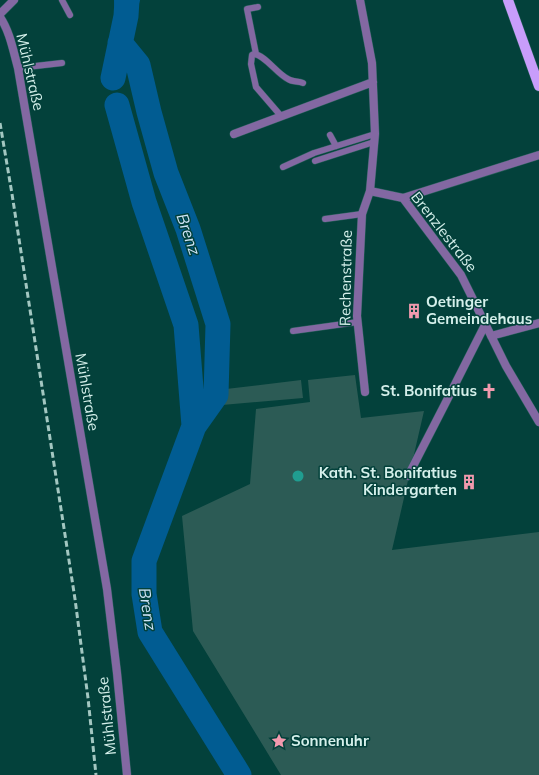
<svg xmlns="http://www.w3.org/2000/svg" width="539" height="775" viewBox="0 0 539 775" font-family="Mulish,sans-serif">
<style>
.green{fill:#2c5b55}
.water{fill:#015c92}
.lines{fill:none;stroke-linecap:round;stroke-linejoin:round}
.river{stroke:#015c92;stroke-width:25}
.service-casing{stroke:#29605b;stroke-width:7}
.minor-casing{stroke:#29605b;stroke-width:9}
.tertiary-casing{stroke:#29605b;stroke-width:9}
.primary-casing{stroke:#29605b;stroke-width:11}
.service{stroke:#8368a2;stroke-width:6}
.minor{stroke:#8368a2;stroke-width:8}
.tertiary{stroke:#8368a2;stroke-width:8}
.primary{stroke:#c89dfb;stroke-width:10}
.rail{stroke:#a3c7c1;stroke-width:3;stroke-dasharray:6 3;stroke-linecap:butt}
.tree{fill:#209d90}
.labels{text-anchor:middle;stroke-width:3;stroke-linejoin:round;paint-order:stroke}
.street-label{font-size:15px;fill:#d5f0eb;stroke:#03413b}
.poi-label{font-size:15px;font-weight:bold;fill:#d5f0eb;stroke:#03413b;text-anchor:start}
.water-label{font-size:16px;font-style:italic;fill:#cee4f7;stroke:#03413b}
</style>
<rect width="100%" height="100%" fill="#03413b"/>
<path class="green" d="M355,375L361,418L424,411L392,550L539,532V775H281L193,631L182,516L250,484L256,409L310,402L308,380Z
M301,380L303,398L222,405L226,389Z"/>
<path class="water" d="M114,0H140L127,51L122,59L116,64L112,57L116,35Z"/>
<g class="lines">
<path class="river" d="M120,43L138,65L149,112L166,173L188,229L218,324L216,395L194,426
M113,78L126,16L127,0
M117,105L144,202L186,325L194,426L144,561V594L150,632L239,775"/>
<defs>
<path id="service" d="M62,0L70,15
M256,54L247,9L258,7
M18,68L62,63
M281,116L256,87L251,64L252,55L254,54C265,55 277,74 288,79C292,82 298,81 303,83
M330,135L336,146
M315,161L374,142
M283,167L314,153L375,134
M325,219L362,214
M293,331L358,322"/>
<path id="minor" d="M360,0L372,63L375,134L370,191L362,214L357,316L365,392
M0,17C10,32 13,50 18,68L107,589L117,673L127,775
M234,134L373,82
M370,191L403,198L461,275L506,366L539,422
M403,198L539,155
M491,336L539,323
M408,476L445,404L486,323"/>
<path id="tertiary" d="M0,14L14,0"/>
<path id="primary" d="M508,0L539,86"/>
</defs>
<use href="#service" class="service-casing"/>
<use href="#minor" class="minor-casing"/>
<use href="#tertiary" class="tertiary-casing"/>
<use href="#primary" class="primary-casing"/>
<use href="#service" class="service"/>
<use href="#minor" class="minor"/>
<use href="#tertiary" class="tertiary"/>
<use href="#primary" class="primary"/>
<path class="rail" d="M0,123L12,194L75,599L88,698L96,775"/>
</g>
<circle class="tree" cx="298" cy="476" r="5.5"/>
<defs>
<symbol id="building-bare" viewBox="-9 -9 18 18"><path d="M-4-6H4V6H1V3H-1V6H-4ZM-2.5-4.3h1.7v1.8h-1.7ZM.8-4.3h1.7v1.8H.8ZM-2.5-1h1.7V.8h-1.7ZM.8-1h1.7V.8H.8Z" fill="#f29aae" stroke="#03413b" stroke-width="2.5" paint-order="stroke"/></symbol>
<symbol id="church-bare" viewBox="-9 -9 18 18"><path d="M-1.2-6h2.4v3.5h3.3v2.4h-3.3V6h-2.4V-.1h-3.3v-2.4h3.3Z" fill="#f29aae" stroke="#03413b" stroke-width="2.5" paint-order="stroke"/></symbol>
<symbol id="sight-bare" viewBox="-9 -9 18 18"><path d="M0-6L1.8-2.2L6-1.7L2.9 1.2L3.7 5.4L0 3.3L-3.7 5.4L-2.9 1.2L-6-1.7L-1.8-2.2Z" fill="#f29aae" stroke="#03413b" stroke-width="2.5" paint-order="stroke"/></symbol>
</defs>
<g fill-rule="evenodd">
<use href="#building-bare" x="403" y="300" width="22" height="22"/>
<use href="#church-bare" x="478" y="380" width="22" height="22"/>
<use href="#building-bare" x="458" y="471" width="22" height="22"/>
<use href="#sight-bare" x="268" y="730" width="22" height="22"/>
</g>
<g class="labels">
<g class="street-label">
<text transform="translate(30 72) rotate(77)" y="5">Mühlstraße</text>
<text transform="translate(444 232) rotate(52)" y="5">Brenzlestraße</text>
<text transform="translate(346 278) rotate(-89)" y="5">Rechenstraße</text>
<text transform="translate(87 392) rotate(80)" y="5">Mühlstraße</text>
<text transform="translate(107 716) rotate(-96)" y="5">Mühlstraße</text>
</g>
<g class="poi-label">
<text x="426" y="307">Oetinger<tspan x="426" dy="17">Gemeindehaus</tspan></text>
<text x="477" y="396" text-anchor="end">St. Bonifatius</text>
<text x="457" y="478" text-anchor="end">Kath. St. Bonifatius<tspan x="457" dy="17">Kindergarten</tspan></text>
<text x="291" y="746">Sonnenuhr</text>
</g>
<g class="water-label">
<text transform="translate(189 234) rotate(71)" y="6">Brenz</text>
<text transform="translate(148 609) rotate(81)" y="6">Brenz</text>
</g>
</g>
</svg>
